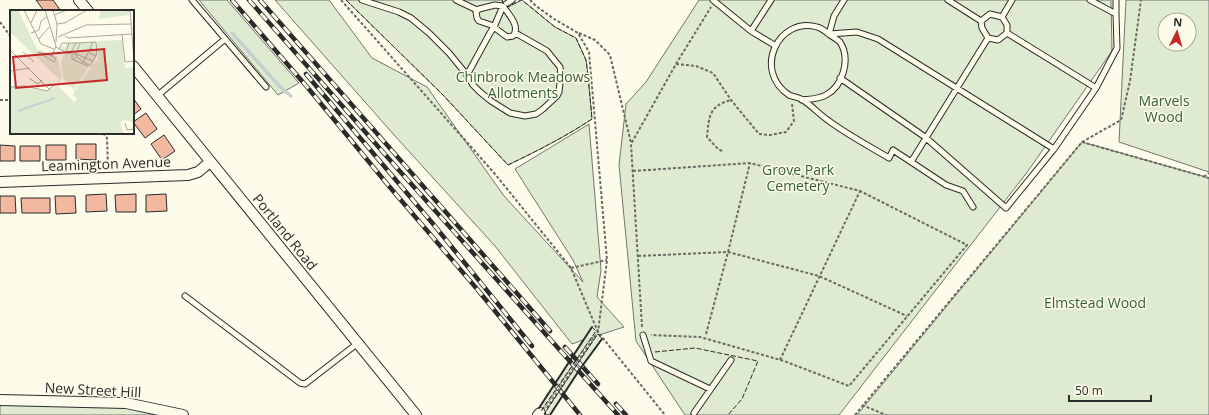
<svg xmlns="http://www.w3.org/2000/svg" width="1209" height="415" viewBox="0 0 1209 415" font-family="'Open Sans',sans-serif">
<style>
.green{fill:#deebd1;stroke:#74746e;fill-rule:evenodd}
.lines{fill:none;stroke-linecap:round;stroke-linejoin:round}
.stream{stroke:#c7d0d0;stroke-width:3.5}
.building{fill:#f2b8a0;stroke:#2b2b2b}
.service-casing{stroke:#2b2b2b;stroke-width:7}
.minor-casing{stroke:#2b2b2b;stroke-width:12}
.path{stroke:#6a6964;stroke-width:2;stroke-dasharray:3 2;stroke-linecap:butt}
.service{stroke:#fdfbea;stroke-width:5}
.minor{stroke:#fdfbea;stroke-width:10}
.rail-casing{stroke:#2b2b2b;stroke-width:4.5}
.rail{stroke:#fdfbea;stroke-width:3;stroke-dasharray:9;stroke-linecap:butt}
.path-bridge{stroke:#6a6964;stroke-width:2;stroke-dasharray:3 2;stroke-linecap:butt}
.fence{stroke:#2b2b2b;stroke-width:1;stroke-dasharray:5 2;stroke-linecap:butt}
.wall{stroke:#2b2b2b;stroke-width:2}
.labels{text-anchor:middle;stroke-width:3;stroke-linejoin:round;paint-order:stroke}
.park-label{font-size:14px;fill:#34623c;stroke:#fdfbea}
.street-label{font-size:14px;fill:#2b2b2b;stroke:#fdfbea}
.inset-river{fill:none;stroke:#c7d0d0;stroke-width:2}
.inset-road{fill:none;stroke:#a9a89e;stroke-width:1}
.view{fill:#c62828;fill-opacity:0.15;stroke:#c62828;stroke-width:2}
.inset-edge{fill:none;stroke:#2b2b2b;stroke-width:2}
</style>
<rect width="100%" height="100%" fill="#fdfbea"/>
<path class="green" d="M199,0H227L299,83L278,95Z
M275,0H329L372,58L427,87L504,196L583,282L573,260L515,169L589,124L601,270L597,297L624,327L599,335L602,339L580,369L550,415L544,414L596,336L591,338L542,412L539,408L583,340L572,344L495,246L395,136Z
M346,0H502L503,3L508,7L522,0L555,27L576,38L586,60L588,75L592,119C565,137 537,151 508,165L443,95Z
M699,0H1111L1112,51L1028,171L839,415H685L636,341L619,165L626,104L646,82Z
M1126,0H1209V172L1119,142ZM1165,20H1189V44H1165Z
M1082,142L1209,178V415H857Z
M0,403L116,405L174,415H0Z"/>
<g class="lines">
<path class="stream" d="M232,33L280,87L291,96"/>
</g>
<path class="building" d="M36,0H53L61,11H44Z
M133,98L141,109L133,115Z
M146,113L157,129L145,138L133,122Z
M164,135L175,151L162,160L151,144Z
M76,144H96V160L76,159Z
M0,145L15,146V161H0Z
M46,145H66V160H46Z
M20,146H40V161H20Z
M106,194L107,211L86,212V195Z
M136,194V212H116L115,195Z
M166,194L167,211L146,212V195Z
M0,196H15L16,213H0Z
M55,196H75L76,213L56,214Z
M21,198H50V213H22Z"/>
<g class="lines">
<defs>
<path id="service" d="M192,0L266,87
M362,0L399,12L411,18L429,33L449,53L467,75L473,85L480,92L491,101L510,113L525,116L536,114L543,109L557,96L559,92L561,74L560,67L547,51L519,35L515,33
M456,0L477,10
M713,0L751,31L776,46
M844,0L834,16L829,34L857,32L878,39L1054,149L1096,88L1007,33
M948,0L981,21
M1090,0L1116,14L1117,48L1096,88
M495,5L503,6C508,14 521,26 513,36L507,37L491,25L479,21L477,18L476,12L479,9Z
M1116,14V0
M751,31L771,0
M988,38L998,40L1007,33V25L1002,17
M467,75L490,33L494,27L503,6L512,0
M840,78L925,137L1006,208L1054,149
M157,96L225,39
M802,100C811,99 819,99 826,95C843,86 851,59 840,42C837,39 833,37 830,35C826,32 822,28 817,27C779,16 752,70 789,95C793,97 799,97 803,100C812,106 820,115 829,121C848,135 869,146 889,158L893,150L946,185L963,191L973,207
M911,162L988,38L982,28L981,21L990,14L1002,17L1012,0
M185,296L300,383L305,384L358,343
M643,335L651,361L710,389
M694,413L731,360"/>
<path id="minor" d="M79,0L88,11
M133,66L416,415
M0,182L188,175L198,172L210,162
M0,400L126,403L183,415
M538,415L540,413"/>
</defs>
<use href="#service" class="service-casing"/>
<use href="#minor" class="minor-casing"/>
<path class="path" d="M341,0L495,174L571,268L598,332L665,415
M530,0L536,6L554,19L578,33L589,52L607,260L598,332L592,340
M0,22L11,37
M579,33L595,40L610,55L631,143
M676,64L696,66L713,73L731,100L759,134L770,135L786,132L794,121L792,104
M0,100H11
M103,133L107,138L108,168
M1082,142L1121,120L1130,81L1141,0
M722,151L718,149L707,137C709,116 709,106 731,100
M633,171L750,163L860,191L967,245L849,386L784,361L700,337L651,335
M1204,177L1209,173
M638,256L728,252L819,276L907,316
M571,268L607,260
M642,327L631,144L676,64L711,7
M706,334L728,252L750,163
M780,360L860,191
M862,405L886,415
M855,415L1082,142L1209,178"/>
<use href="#service" class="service"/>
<use href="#minor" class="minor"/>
<defs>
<path id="rail" d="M232,0L308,88L388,185L477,289L580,415
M249,0L397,168L618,415
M260,0L550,331
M306,74L434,225L532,346
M565,347L598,384
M616,404L626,415"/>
</defs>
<use href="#rail" class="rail-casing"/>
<use href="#rail" class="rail"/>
<path class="path-bridge" d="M547,408L592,340"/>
<path class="fence" d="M346,0L443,95L508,165C537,151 565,137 592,119L588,75L586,60L576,38L555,27L522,0
M502,0L503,3L508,7L521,0
M655,352L695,348L758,361L742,399L728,415
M541,411L596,331L592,327
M546,415L544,414L595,338L598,334L602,339"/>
<path class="wall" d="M539,408L592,327
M550,415L580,369L602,339"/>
</g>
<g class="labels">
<g class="park-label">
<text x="523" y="82">Chinbrook Meadows<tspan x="523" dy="16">Allotments</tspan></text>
<text x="1164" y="106">Marvels<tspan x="1164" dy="16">Wood</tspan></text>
<text x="798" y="175">Grove Park<tspan x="798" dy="16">Cemetery</tspan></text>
<text x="1095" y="308">Elmstead Wood</text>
</g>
<g class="street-label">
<text transform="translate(106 164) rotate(-2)" y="5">Leamington Avenue</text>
<text transform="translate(285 232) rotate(51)" y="5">Portland Road</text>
<text transform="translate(93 390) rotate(3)" y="5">New Street Hill</text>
</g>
</g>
<g transform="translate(10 10)">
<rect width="124" height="124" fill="#fdfbea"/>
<path d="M0,0H8L27,39L47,46L52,67L47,75L49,69L0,22ZM91,0H119V5L89,9ZM112,30L115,58L124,57V114L116,109L110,113L114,124H0V77H14L36,81L48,76L64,92L67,89L63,85L65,80L85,51L92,52L88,50L87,31ZM86,32L87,44L64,80L53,68L51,51L56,41L51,39L52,36L55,38L57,33Z" fill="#deebd1"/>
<path class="inset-river" d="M8,101L45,88"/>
<path class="inset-road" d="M14,0L31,34L44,39M35,0L46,36L42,46L39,45L41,44M43,0L47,14L46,32M120,0L124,51M44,5L57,0M21,13L27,0M47,14L55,13L77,0M21,23L29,20L31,11L37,7M112,25L115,52L124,51M55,26L58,28L122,24M48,27L76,15L121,14M29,29L39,17M70,34L66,44L83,51L86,46L79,43M46,37L59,44M80,38L87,41L86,46M49,39L52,33H59M0,40L40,80M13,42L24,52M56,42L59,33H66M60,44L66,33L86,32L87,41M39,45L28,42L44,52L46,49L42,46M67,47L80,56L83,51M64,49L67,46L65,44H62V49L78,56M73,53L83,32M0,61L20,58M19,68L28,74L32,70M0,77L15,76L37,81L46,74M115,113L117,120L124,119"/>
<path class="view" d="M94,39L97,70L6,78L3,47Z"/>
<rect width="124" height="124" class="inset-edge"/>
</g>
<g transform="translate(1177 32) rotate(5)"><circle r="19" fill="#fdfbea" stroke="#a9a89e"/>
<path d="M0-3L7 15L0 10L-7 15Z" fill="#c62828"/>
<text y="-6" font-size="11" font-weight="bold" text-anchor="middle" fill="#2b2b2b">N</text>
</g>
<path d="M1069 395v6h82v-6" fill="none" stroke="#2b2b2b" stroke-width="2"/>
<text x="1075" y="395" font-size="12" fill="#2b2b2b" stroke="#fdfbea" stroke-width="3" paint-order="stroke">50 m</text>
</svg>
